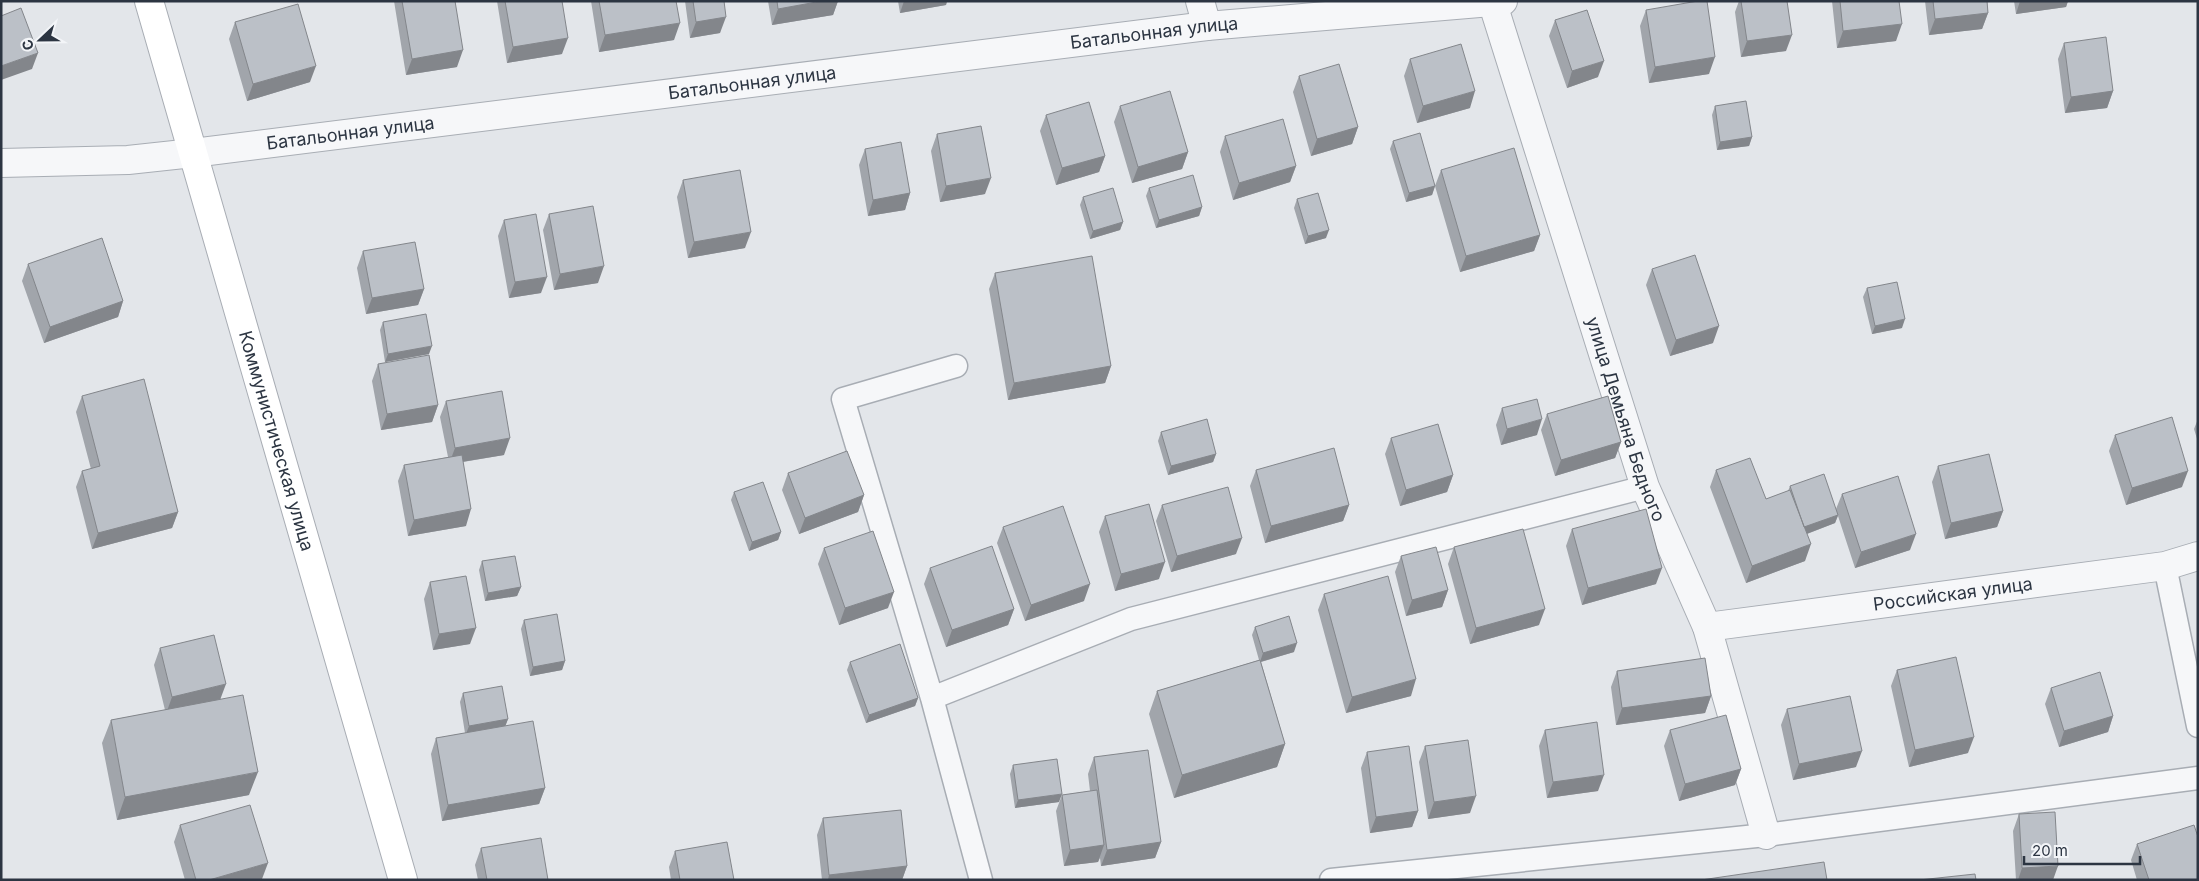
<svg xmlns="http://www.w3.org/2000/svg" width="2199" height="881" viewBox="0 0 2199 881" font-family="Inter,sans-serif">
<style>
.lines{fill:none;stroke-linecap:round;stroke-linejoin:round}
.service-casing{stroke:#a8adb4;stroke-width:25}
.minor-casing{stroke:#a8adb4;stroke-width:30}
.secondary-casing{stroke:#a8adb4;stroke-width:30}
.service{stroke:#f6f7f9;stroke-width:22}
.minor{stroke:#f6f7f9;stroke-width:28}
.secondary{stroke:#fff;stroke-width:28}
.wall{fill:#a1a5ab}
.shaded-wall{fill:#83868b}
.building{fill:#bbc0c7;stroke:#83868b}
.labels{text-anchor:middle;stroke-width:5;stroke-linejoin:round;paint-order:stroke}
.street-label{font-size:18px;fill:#2c3542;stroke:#f3f5f8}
</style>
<rect width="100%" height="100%" fill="#e3e6ea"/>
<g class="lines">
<defs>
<path id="service" d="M956,366L843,399L932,698L981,880
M2165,566L2198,726
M932,698L1131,619L1645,487
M1331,880L1766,835L2198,778"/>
<g id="minor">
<path d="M1200,1L1207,26"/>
<path id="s1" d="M1492,1L1645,487L1707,627L1766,835"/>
<path id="s2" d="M1,163L128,160L193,153L1207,26L1503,1"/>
<path id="s3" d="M1707,627L2165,566L2198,556"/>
</g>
<g id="secondary">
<path id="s4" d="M149,1L403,880"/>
</g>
</defs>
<use href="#service" class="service-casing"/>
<use href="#minor" class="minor-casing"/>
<use href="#secondary" class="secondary-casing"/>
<use href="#service" class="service"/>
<use href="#minor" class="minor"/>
<use href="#secondary" class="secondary"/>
</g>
<path class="wall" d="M394,1H455L457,67L406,75Z
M497,1H562V54L507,63Z
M591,1H676L674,40L599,52Z
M685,1H724L720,33L690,38Z
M768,1H838L833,15L772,25Z
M898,1H947L946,5L900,13Z
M1739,1H1787L1786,51L1741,57L1735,12Z
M1832,1H1899L1896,41L1837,48Z
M1925,1H1987L1988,13L1982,29L1929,35Z
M2014,1H2068L2066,7L2016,14Z
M1646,10L1709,74L1649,83L1640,26Z
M1555,20L1598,77L1567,88L1549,36Z
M235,22L310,82L247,101L229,39Z
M2064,43L2113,91L2107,108L2065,113L2058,59Z
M1410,59L1470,108L1417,123L1404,76Z
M1299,76L1358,127L1352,144L1311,156L1293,92Z
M1120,106L1188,152L1182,169L1132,183L1114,122Z
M1715,106L1752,137L1749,146L1717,150L1712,115Z
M1046,115L1105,156L1099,172L1056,185L1040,131Z
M937,134L985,194L940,202L931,151Z
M1225,136L1296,166L1290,182L1233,200L1220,152Z
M1393,141L1435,186L1432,195L1406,202L1390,149Z
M865,149L910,193L905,210L868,216L859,165Z
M1441,170L1540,235L1534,251L1460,272L1435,186Z
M683,180L745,248L688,258L677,197Z
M1149,188L1202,207L1199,216L1156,228L1146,196Z
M1083,197L1123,222L1120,230L1090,239L1080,205Z
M1297,199L1326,238L1305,244L1294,208Z
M549,214L598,283L554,290L543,230Z
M504,220L541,293L509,298L498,236Z
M363,251L424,289L418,305L366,314L357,268Z
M28,264L123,301L118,317L44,343L22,281Z
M1652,269L1713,343L1670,356L1646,285Z
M995,273L1111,366L1105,383L1008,400L989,289Z
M1867,288L1902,328L1872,334L1863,297Z
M383,322L429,354L385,362L380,330Z
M378,364L438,405L432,422L381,430L372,381Z
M82,396L178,512L172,528L92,549L76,487L82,471L91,469L76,412Z
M446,401L504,455L463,462L466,526L408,536L398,481L404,465L448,457L440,417Z
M1502,408L1537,435L1501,445L1496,425Z
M1547,414L1621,442L1615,458L1555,476L1541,430Z
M2198,419V442L2194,429Z
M1161,432L1216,454L1213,462L1168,475L1158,441Z
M2115,435L2182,487L2126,505L2109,451Z
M1391,438L1453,475L1447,492L1400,506L1385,454Z
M1938,466L2003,511L1997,527L1945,539L1932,482Z
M1256,470L1349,505L1343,521L1265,543L1250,486Z
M1716,470L1766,499L1788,491L1790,486L1836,509L1842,494L1910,550L1855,568L1838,516L1835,523L1807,534L1805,561L1746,583L1710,487Z
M788,473L864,495L858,512L799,534L782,490Z
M734,492L781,532L778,540L749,551L731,500Z
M1162,505L1236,554L1171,572L1156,521Z
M1105,516L1159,579L1115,591L1099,532Z
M1003,527L1084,601L1025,621L997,543Z
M1572,529L1656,584L1582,605L1566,546Z
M1454,547L1539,625L1470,644L1448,564Z
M824,548L888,608L839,625L818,564Z
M1401,556L1448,590L1442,607L1406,616L1395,572Z
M482,561L521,587L517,596L485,601L479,570Z
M930,568L1014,609L1008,625L946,647L924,584Z
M430,582L470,644L433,650L424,599Z
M1324,594L1411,696L1346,713L1318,610Z
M524,620L565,661L562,670L530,676L521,629Z
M1255,627L1294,652L1261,662L1285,744L1277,767L1174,798L1149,714L1157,691L1259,660L1252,635Z
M160,648L221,699L249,795L117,820L102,743L111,720L165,710L154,665Z
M850,662L918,698L915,706L866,723L847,670Z
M1897,670L1968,753L1909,767L1891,686Z
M1617,671L1711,696L1705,713L1616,725L1611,687Z
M2051,688L2113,716L2108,732L2059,747L2045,704Z
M463,693L508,719L505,726L545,788L539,804L442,821L431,754L436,738L465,733L460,702Z
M1787,709L1856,767L1793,780L1781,725Z
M1545,730L1598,791L1547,798L1539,746Z
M1670,730L1741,769L1735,785L1679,801L1664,746Z
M1425,746L1470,813L1428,819L1419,762Z
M1367,752L1418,811L1412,827L1370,833L1361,768Z
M1094,757L1161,842L1155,858L1101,866L1100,858L1098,862L1064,866L1056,811L1062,795L1090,791L1088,774Z
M1013,765L1059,802L1015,808L1010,774Z
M2019,814L2053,880H2016L2013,831Z
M823,818L907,866L902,880H822L817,835Z
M180,825L262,879L259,880H185L174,842Z
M2137,844L2198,880H2137L2131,860Z
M481,848L548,880H478L475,865Z
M675,851L734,880H671L669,867Z"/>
<path class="shaded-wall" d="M822,1H838L833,15L772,25L778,9Z
M904,1H947L946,5L900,13Z
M2020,1H2068L2066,7L2016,14Z
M1988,13L1982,29L1929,35L1935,19Z
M726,17L720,33L690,38L696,22Z
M680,23L674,40L599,52L605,35Z
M1902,24L1896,41L1837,48L1843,31Z
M1792,35L1786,51L1741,57L1747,41Z
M568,38L562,54L507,63L513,47Z
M463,50L457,67L406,75L412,59Z
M38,53L32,69L1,80V66Z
M1715,57L1709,74L1649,83L1655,67Z
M1604,61L1598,77L1567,88L1572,71Z
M316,66L310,82L247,101L253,84Z
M1475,91L1470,108L1417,123L1423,106Z
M2113,91L2107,108L2065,113L2071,97Z
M1358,127L1352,144L1311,156L1317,139Z
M1752,137L1749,146L1717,150L1720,142Z
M1188,152L1182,169L1132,183L1138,167Z
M1105,156L1099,172L1056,185L1062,168Z
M1296,166L1290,182L1233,200L1239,183Z
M991,178L985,194L940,202L946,186Z
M1435,186L1432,195L1406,202L1409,193Z
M910,193L905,210L868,216L873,200Z
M1202,207L1199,216L1156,228L1159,220Z
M1123,222L1120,230L1090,239L1093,231Z
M1329,230L1326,238L1305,244L1308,236Z
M751,232L745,248L688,258L694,242Z
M1540,235L1534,251L1460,272L1466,256Z
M604,266L598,283L554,290L560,274Z
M547,277L541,293L509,298L515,282Z
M424,289L418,305L366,314L372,298Z
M123,301L118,317L44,343L50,327Z
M1905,319L1902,328L1872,334L1875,326Z
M1719,326L1713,343L1670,356L1676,340Z
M432,346L429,354L385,362L388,354Z
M1111,366L1105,383L1008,400L1014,383Z
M438,405L432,422L381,430L387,414Z
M1542,419L1537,435L1501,445L1507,429Z
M510,438L504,455L449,464L455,448Z
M1621,442L1615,458L1555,476L1561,460Z
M1216,454L1213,462L1168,475L1171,466Z
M2188,471L2182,487L2126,505L2132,488Z
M1453,475L1447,492L1400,506L1406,490Z
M864,495L858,512L799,534L805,518Z
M1349,505L1343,521L1265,543L1271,526Z
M471,509L466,526L408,536L414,520Z
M2003,511L1997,527L1945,539L1951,523Z
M178,512L172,528L92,549L98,533Z
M1838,515L1835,523L1801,536L1804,527Z
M781,532L778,540L749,551L752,542Z
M1916,534L1910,550L1855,568L1861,552Z
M1242,538L1236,554L1171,572L1177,556Z
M1811,544L1805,561L1746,583L1752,566Z
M1165,562L1159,579L1115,591L1121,574Z
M1662,568L1656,584L1582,605L1588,588Z
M1090,584L1084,601L1025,621L1031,605Z
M521,587L517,596L485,601L488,593Z
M1448,590L1442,607L1406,616L1412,600Z
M894,592L888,608L839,625L845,608Z
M1014,609L1008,625L946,647L952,630Z
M1545,609L1539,625L1470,644L1476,628Z
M476,628L470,644L433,650L439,634Z
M1297,643L1294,652L1260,662L1263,653Z
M565,661L562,670L530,676L533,667Z
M1416,679L1411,696L1346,713L1352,697Z
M226,684L220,700L166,714L172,697Z
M1711,696L1705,713L1616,725L1622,708Z
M918,698L915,706L866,723L869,715Z
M2113,716L2108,732L2059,747L2064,731Z
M508,719L505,727L466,734L469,726Z
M1974,737L1968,753L1909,767L1915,750Z
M1285,744L1277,767L1174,798L1182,775Z
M1862,751L1856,767L1793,780L1799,764Z
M1741,769L1735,785L1679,801L1685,784Z
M258,772L249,795L117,820L125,797Z
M1604,775L1598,791L1547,798L1553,782Z
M545,788L539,804L442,821L448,805Z
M1062,794L1059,802L1015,808L1018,800Z
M1476,796L1470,813L1428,819L1434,802Z
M1418,811L1412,827L1370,833L1376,817Z
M1161,842L1155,858L1101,866L1107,850Z
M1104,845L1098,862L1064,866L1070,850Z
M268,863L262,879L259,880H209Z
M907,866L902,880H828L829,875Z
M2058,866L2053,880H2018L2022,868Z"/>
<path class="building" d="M402,1H455L463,50L412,59Z
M505,1H562L568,38L513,47Z
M599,1H676L680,23L605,35Z
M693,1H724L726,17L696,22Z
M777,1H822L778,9Z
M1698,1H1707L1715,57L1655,67L1646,10Z
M1741,1H1787L1792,35L1747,41Z
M1840,1H1899L1902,24L1843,31Z
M1933,1H1987L1988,13L1935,19Z
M298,4L316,66L253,84L235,22Z
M21,8L38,53L1,66V16Z
M1587,10L1604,61L1572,71L1555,20Z
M2106,37L2113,91L2071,97L2064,43Z
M1461,44L1475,91L1423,106L1410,59Z
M1339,64L1358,127L1317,139L1299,76Z
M1170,91L1188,152L1138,167L1120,106Z
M1746,101L1752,137L1720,142L1715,106Z
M1089,102L1105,156L1062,168L1046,115Z
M1283,119L1296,166L1239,183L1225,136Z
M981,126L991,178L946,186L937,134Z
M1420,133L1435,186L1409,193L1393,141Z
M901,142L910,193L873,200L865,149Z
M1514,148L1540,235L1466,256L1441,170Z
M740,170L751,232L694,242L683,180Z
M1193,175L1202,207L1159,220L1149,188Z
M1113,188L1123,222L1093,231L1083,197Z
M1318,193L1329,230L1308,236L1297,199Z
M593,206L604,266L560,274L549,214Z
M536,214L547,277L515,282L504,220Z
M102,238L123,301L50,327L28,264Z
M415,242L424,289L372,298L363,251Z
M1695,255L1719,326L1676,340L1652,269Z
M1092,256L1111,366L1014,383L995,273Z
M1897,282L1905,319L1875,326L1867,288Z
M426,314L432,346L388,354L383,322Z
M429,355L438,405L387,414L378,364Z
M144,379L178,512L98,533L82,471L100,466L82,396Z
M502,391L510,438L455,448L446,401Z
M1608,396L1621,442L1561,460L1547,414Z
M1537,399L1542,419L1507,429L1502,408Z
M2172,417L2188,471L2132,488L2115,435Z
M1207,419L1216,454L1171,466L1161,432Z
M1438,424L1453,475L1406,490L1391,438Z
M1334,448L1349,505L1271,526L1256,470Z
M847,451L864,495L805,518L788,473Z
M1989,454L2003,511L1951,523L1938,466Z
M462,455L471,509L414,520L404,465Z
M1750,458L1766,499L1790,490L1811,544L1752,566L1716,470Z
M1824,474L1838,515L1804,527L1790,486Z
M1898,476L1916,534L1861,552L1842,494Z
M763,482L781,532L752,542L734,492Z
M1228,487L1242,538L1177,556L1162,505Z
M1149,504L1165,562L1121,574L1105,516Z
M1063,506L1090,584L1031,605L1003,527Z
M1646,509L1662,568L1588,588L1572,529Z
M1523,529L1545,609L1476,628L1454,547Z
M873,531L894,592L845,608L824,548Z
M992,546L1014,609L952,630L930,568Z
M1436,547L1448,590L1412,600L1401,556Z
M515,556L521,587L488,593L482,561Z
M466,576L476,628L439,634L430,582Z
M1388,576L1416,679L1352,697L1324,594Z
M557,614L565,661L533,667L524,620Z
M1289,616L1297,643L1263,653L1255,627Z
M214,635L226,684L172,697L160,648Z
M900,644L918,698L869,715L850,662Z
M1956,657L1974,737L1915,750L1897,670Z
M1705,658L1711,696L1622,708L1617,671Z
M1260,660L1285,744L1182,775L1157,691Z
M2100,672L2113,716L2064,731L2051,688Z
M502,686L508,719L469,726L463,693Z
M243,695L258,772L125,797L111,720Z
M1850,696L1862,751L1799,764L1787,709Z
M1726,715L1741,769L1685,784L1670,730Z
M533,721L545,788L448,805L436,738Z
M1597,722L1604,775L1553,782L1545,730Z
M1468,740L1476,796L1434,802L1425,746Z
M1409,746L1418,811L1376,817L1367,752Z
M1148,750L1161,842L1107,850L1094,757Z
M1057,759L1062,794L1018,800L1013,765Z
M1097,790L1104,845L1070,850L1062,795Z
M250,805L268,863L209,880H196L180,825Z
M901,810L907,866L829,875L823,818Z
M2055,812L2058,866L2022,868L2019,814Z
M2194,825L2198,837V880H2149L2137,844Z
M541,838L548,880H487L481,848Z
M727,842L734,880H680L675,851Z
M1824,862L1827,880H1701Z
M1975,874L1976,880H1919Z"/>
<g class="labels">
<g class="street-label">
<text dy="6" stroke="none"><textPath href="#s2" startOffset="1161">Батальонная улица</textPath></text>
<text dy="6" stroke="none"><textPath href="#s2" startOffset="756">Батальонная улица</textPath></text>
<text dy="6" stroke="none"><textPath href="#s2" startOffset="351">Батальонная улица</textPath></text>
<text dy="6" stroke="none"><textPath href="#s1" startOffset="439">улица Демьяна Бедного</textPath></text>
<text dy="6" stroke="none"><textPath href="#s4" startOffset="458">Коммунистическая улица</textPath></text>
<text dy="6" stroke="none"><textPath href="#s3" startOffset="248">Российская улица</textPath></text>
</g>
</g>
<rect width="2199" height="881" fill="none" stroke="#2c3542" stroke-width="5"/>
<g transform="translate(40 40) rotate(248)" stroke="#f3f5f8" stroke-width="4" paint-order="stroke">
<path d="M0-4L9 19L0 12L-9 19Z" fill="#2c3542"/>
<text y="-8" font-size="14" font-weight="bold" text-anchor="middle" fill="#2c3542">С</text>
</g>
<path d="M2024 856v8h116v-8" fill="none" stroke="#2c3542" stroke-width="2.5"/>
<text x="2032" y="856" font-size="15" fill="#2c3542" stroke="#f3f5f8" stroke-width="4" paint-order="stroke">20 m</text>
</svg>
